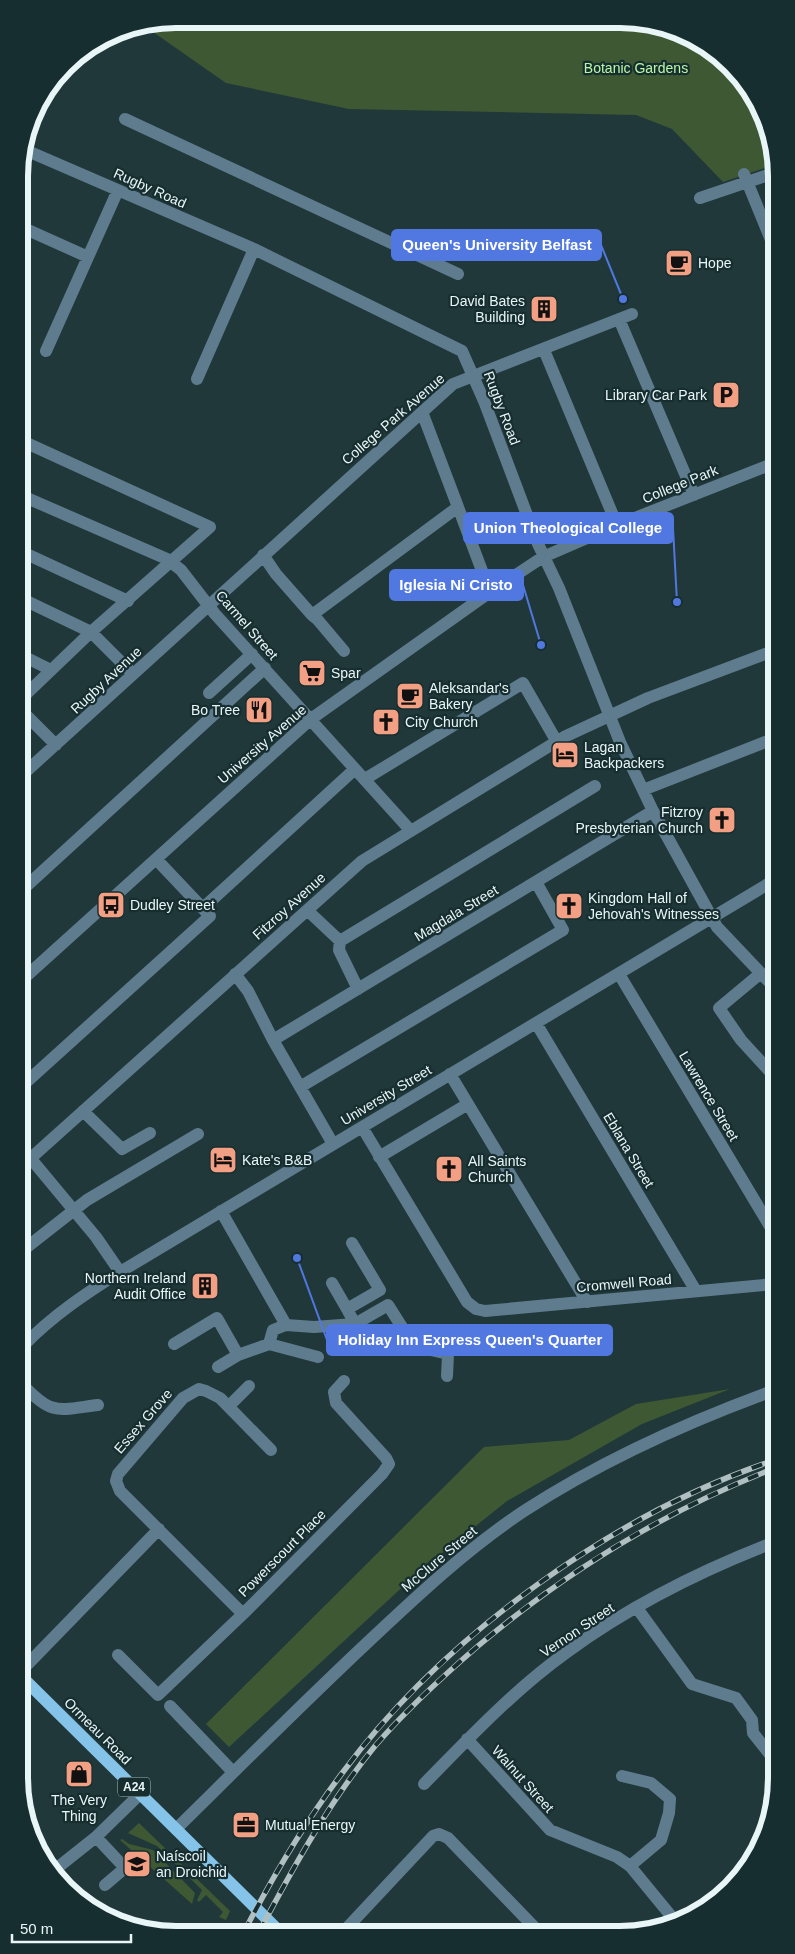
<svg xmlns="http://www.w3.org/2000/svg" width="795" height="1954" viewBox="0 0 795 1954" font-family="Arial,sans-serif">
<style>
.green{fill:#3d5833}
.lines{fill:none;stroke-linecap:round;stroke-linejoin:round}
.minor{stroke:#5f7c8e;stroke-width:12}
.major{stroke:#85c3e9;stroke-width:12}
.rail-casing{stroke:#b0bfc1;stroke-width:5.5}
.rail{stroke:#172e30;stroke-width:4;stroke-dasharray:11;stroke-linecap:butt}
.labels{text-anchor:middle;stroke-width:4.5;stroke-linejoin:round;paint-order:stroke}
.shield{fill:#172e30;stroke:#aababc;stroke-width:1}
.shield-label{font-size:12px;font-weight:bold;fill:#e9f6f8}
.park-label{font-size:14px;fill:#baf8a3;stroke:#172e30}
.street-label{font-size:14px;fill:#e9f6f8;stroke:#172e30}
.poi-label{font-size:14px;fill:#e9f6f8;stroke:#172e30;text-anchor:start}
.rim{fill:none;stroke:#e9f6f8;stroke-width:6}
.leader{fill:none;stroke:#5078e0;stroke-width:2}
.callout-dot{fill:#5078e0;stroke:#172e30;stroke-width:2}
.callout{fill:#5078e0;stroke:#5078e0;stroke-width:2}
.callout-label{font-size:15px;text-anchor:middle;font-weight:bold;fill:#fff}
</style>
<rect width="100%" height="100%" fill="#21383a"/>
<path class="green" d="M176,19L650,22L689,35L730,64L771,135L769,147L771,163L768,167L723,182L672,129L636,115L349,109L226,83L143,25Z
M730,1389L642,1424L507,1501L422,1569L229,1747L206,1724L484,1447L569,1440L636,1404Z
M139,1823L230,1911L226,1920L219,1917L223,1912L206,1895L199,1902L197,1900L202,1890L157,1846L128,1833Z
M122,1839L129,1844L153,1850L195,1893L192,1904L120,1840Z"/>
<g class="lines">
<path class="minor" d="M125,119L458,274
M23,149L254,249L462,351L484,401L538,544L559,588L620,742L653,811L717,927L774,987
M744,174L771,240
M700,198L771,174
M19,226L88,257
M619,319L694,495
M544,350L617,525
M46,351L118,190
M197,379L254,249
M422,412L458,507
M20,440L210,527L91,632L21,699
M20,495L167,559L181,570L215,614L411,831
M20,551L128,601
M263,555L276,574L312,615L458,507L490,592
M20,598L91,632L133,674
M312,615L317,619L344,651
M21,655L51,670
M209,693L252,654
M21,710L56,745
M21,776L453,384L632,314
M365,779L523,683L557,742
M643,790L773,739
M21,891L265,668
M203,908L355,769
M307,910L340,941L339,950L358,989
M340,941L595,786
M761,973L719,1008L741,1040L774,1076
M235,974L248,991L273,1040L333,1144
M619,974L774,1233
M22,980L311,719L490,592L543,557L617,525L772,464
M536,1023L696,1291
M273,1040L653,811
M450,1074L587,1302
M22,1086L210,916L156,859
M300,1087L563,930L536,882
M83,1111L122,1149L150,1133
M362,1127L467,1302L476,1309L485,1311L774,1284
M22,1148L96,1237L120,1272
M379,1157L468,1104
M22,1166L362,861L564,737L648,698L773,651
M221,1211L286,1325L314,1327L355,1324L388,1305L414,1346L448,1354L447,1376
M352,1243L380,1290L347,1309L355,1324
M22,1251L87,1200L198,1134
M332,1283L347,1309
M174,1344L217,1318L238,1355L269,1344L273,1330L286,1325
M269,1344L318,1357
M23,1346C52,1316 85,1294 120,1272L773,881
M218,1367L238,1355
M23,1385C52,1416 58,1410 98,1405
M229,1406L249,1386
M637,1608L692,1684L736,1698L752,1720L753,1733L776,1762
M243,1614L120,1491L116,1481L118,1474L183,1398L199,1389L206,1391L220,1398L271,1450
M118,1655L158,1695L243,1614L382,1474L389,1464L386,1458L336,1403L334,1392L344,1381
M24,1668L159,1529
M170,1706L233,1772
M467,1739L550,1830L617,1857L630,1866L676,1922
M622,1776L651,1783L670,1799L669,1813L661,1840L630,1866
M424,1784C469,1738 514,1690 567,1652C630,1606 702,1570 775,1542
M176,1829C240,1766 303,1703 368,1642C418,1595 467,1549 524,1511C602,1460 687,1422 775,1390
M96,1837L125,1868L105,1885
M52,1872L96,1837L140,1794
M344,1931L433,1836L439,1834L448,1838L538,1931"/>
<path class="major" d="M24,1679L280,1932"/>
<defs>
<path id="rail" d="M244,1932C273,1876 305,1822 343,1772C444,1636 615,1513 775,1460
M259,1932C293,1868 329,1802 375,1746C406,1710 442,1677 478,1646C568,1570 665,1511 775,1468"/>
</defs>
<use href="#rail" class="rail-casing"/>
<use href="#rail" class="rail"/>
</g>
<defs>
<symbol id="cafe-square" viewBox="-11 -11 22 22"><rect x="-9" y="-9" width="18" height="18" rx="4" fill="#f39f83" stroke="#172e30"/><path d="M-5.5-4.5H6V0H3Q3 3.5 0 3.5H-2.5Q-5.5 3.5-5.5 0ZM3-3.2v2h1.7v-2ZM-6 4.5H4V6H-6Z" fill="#111"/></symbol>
<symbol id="building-square" viewBox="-11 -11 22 22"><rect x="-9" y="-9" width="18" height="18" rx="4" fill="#f39f83" stroke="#172e30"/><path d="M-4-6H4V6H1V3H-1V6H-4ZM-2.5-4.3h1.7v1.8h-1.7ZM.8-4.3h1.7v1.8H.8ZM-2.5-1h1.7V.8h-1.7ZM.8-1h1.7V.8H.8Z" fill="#111"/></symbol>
<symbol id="parking-square" viewBox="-11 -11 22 22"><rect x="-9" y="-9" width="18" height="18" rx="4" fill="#f39f83" stroke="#172e30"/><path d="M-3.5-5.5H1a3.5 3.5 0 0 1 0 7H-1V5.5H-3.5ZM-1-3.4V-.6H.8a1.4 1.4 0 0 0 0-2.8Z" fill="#111"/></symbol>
<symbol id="supermarket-square" viewBox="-11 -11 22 22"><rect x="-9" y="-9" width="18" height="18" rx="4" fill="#f39f83" stroke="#172e30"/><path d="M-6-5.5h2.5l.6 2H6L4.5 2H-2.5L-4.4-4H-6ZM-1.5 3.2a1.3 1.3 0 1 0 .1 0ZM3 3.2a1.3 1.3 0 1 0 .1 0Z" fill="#111"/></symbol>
<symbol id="restaurant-square" viewBox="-11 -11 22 22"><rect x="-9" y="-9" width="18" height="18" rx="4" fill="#f39f83" stroke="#172e30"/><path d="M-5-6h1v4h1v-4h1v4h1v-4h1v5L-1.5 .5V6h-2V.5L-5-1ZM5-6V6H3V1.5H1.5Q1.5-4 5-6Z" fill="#111"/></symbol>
<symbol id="church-square" viewBox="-11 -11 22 22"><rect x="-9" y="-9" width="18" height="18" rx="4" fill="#f39f83" stroke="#172e30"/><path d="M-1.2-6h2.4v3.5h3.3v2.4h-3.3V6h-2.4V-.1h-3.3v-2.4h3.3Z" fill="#111"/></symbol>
<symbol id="hotel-square" viewBox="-11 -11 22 22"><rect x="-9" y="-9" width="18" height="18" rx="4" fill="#f39f83" stroke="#172e30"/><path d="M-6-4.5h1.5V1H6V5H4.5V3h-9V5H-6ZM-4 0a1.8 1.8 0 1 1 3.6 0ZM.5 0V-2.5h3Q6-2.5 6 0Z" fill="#111"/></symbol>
<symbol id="bus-square" viewBox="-11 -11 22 22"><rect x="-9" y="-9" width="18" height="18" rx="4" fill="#f39f83" stroke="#172e30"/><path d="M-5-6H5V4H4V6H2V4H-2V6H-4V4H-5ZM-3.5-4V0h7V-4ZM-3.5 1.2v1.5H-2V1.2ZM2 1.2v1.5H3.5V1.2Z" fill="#111"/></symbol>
<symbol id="shop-square" viewBox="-11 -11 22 22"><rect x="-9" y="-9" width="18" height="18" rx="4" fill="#f39f83" stroke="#172e30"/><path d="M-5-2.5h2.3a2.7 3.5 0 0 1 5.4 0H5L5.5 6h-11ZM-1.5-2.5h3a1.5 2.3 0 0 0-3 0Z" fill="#111"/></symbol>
<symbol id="office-square" viewBox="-11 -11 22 22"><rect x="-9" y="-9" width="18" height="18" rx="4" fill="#f39f83" stroke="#172e30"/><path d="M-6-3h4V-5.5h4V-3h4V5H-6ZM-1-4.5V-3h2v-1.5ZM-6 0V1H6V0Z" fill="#111"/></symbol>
<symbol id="school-square" viewBox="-11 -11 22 22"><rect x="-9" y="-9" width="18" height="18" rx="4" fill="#f39f83" stroke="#172e30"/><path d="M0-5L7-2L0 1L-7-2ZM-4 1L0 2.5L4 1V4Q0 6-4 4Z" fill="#111"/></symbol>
</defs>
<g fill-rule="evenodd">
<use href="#cafe-square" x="663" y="247" width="32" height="32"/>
<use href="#building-square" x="528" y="293" width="32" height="32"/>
<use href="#parking-square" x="710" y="379" width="32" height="32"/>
<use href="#supermarket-square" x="296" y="657" width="32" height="32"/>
<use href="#cafe-square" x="394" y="680" width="32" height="32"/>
<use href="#restaurant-square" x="243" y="694" width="32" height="32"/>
<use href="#church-square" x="370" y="706" width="32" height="32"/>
<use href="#hotel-square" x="549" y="739" width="32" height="32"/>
<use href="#church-square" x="706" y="804" width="32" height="32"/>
<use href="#bus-square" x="95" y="889" width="32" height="32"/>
<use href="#church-square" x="553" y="890" width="32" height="32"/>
<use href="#hotel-square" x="207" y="1144" width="32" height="32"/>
<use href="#church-square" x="433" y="1153" width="32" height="32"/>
<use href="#building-square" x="189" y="1270" width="32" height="32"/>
<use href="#shop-square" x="63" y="1758" width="32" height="32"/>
<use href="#office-square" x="230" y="1809" width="32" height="32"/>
<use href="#school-square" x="121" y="1848" width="32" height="32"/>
</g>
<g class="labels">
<rect class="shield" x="118" y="1777.5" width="32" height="19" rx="4"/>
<g class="shield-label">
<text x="134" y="1791">A24</text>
</g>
<g class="park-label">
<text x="636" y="73">Botanic Gardens</text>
</g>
<g class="street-label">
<text transform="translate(150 188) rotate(24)" y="5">Rugby Road</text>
<text transform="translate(502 408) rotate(69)" y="5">Rugby Road</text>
<text transform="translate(393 419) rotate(-41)" y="5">College Park Avenue</text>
<text transform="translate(680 484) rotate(-22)" y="5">College Park</text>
<text transform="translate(247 625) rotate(49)" y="5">Carmel Street</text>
<text transform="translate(106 680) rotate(-43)" y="5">Rugby Avenue</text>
<text transform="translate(262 744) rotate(-41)" y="5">University Avenue</text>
<text transform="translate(289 906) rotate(-42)" y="5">Fitzroy Avenue</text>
<text transform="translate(456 913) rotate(-31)" y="5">Magdala Street</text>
<text transform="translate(386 1095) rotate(-31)" y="5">University Street</text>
<text transform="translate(709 1096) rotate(59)" y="5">Lawrence Street</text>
<text transform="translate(629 1150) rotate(59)" y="5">Eblana Street</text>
<text transform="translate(624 1283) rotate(-5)" y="5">Cromwell Road</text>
<text transform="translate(143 1421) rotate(-49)" y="5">Essex Grove</text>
<text transform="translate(282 1553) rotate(-45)" y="5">Powerscourt Place</text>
<text transform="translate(439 1559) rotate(-40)" y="5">McClure Street</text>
<text transform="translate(577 1630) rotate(-34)" y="5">Vernon Street</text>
<text transform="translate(98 1731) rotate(45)" y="5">Ormeau Road</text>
<text transform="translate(523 1779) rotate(48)" y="5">Walnut Street</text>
</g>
<g class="poi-label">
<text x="698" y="268">Hope</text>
<text x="525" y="306" text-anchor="end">David Bates<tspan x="525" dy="16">Building</tspan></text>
<text x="707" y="400" text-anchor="end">Library Car Park</text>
<text x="331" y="678">Spar</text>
<text x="429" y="693">Aleksandar's<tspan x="429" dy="16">Bakery</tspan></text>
<text x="240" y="715" text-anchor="end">Bo Tree</text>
<text x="405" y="727">City Church</text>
<text x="584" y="752">Lagan<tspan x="584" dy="16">Backpackers</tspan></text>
<text x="703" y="817" text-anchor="end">Fitzroy<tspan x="703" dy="16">Presbyterian Church</tspan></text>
<text x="588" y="903">Kingdom Hall of<tspan x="588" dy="16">Jehovah's Witnesses</tspan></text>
<text x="130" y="910">Dudley Street</text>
<text x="242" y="1165">Kate's B&amp;B</text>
<text x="468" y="1166">All Saints<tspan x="468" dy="16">Church</tspan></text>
<text x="186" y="1283" text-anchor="end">Northern Ireland<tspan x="186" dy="16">Audit Office</tspan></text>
<text x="79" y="1805" text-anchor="middle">The Very<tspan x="79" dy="16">Thing</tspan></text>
<text x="265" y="1830">Mutual Energy</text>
<text x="156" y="1861">Naíscoil<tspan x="156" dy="16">an Droichid</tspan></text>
</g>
</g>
<path d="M0 0H795V1954H0ZM176 28H620A148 148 0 0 1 768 176V1778A148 148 0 0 1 620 1926H176A148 148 0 0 1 28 1778V176A148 148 0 0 1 176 28Z" fill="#172e30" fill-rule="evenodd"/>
<path class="rim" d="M176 28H620A148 148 0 0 1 768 176V1778A148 148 0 0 1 620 1926H176A148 148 0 0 1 28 1778V176A148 148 0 0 1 176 28Z"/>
<path class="leader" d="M623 299L601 245M677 602L673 528M541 645L523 585M297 1258L327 1340"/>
<g class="callout-dot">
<circle cx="623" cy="299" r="5"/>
<circle cx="677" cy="602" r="5"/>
<circle cx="541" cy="645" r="5"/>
<circle cx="297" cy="1258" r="5"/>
</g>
<g class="callout">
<rect x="392" y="230" width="209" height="30" rx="5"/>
<rect x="464" y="513" width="209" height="30" rx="5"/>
<rect x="390" y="570" width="133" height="30" rx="5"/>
<rect x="327" y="1325" width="285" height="30" rx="5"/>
</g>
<g class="callout-label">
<text x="497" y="250">Queen's University Belfast</text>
<text x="568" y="533">Union Theological College</text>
<text x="456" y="590">Iglesia Ni Cristo</text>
<text x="470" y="1345">Holiday Inn Express Queen's Quarter</text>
</g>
<path d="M12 1934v8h119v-8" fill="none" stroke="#e9f6f8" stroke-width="2.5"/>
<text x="20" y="1934" font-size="15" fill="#e9f6f8" stroke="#172e30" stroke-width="4" paint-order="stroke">50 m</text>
</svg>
